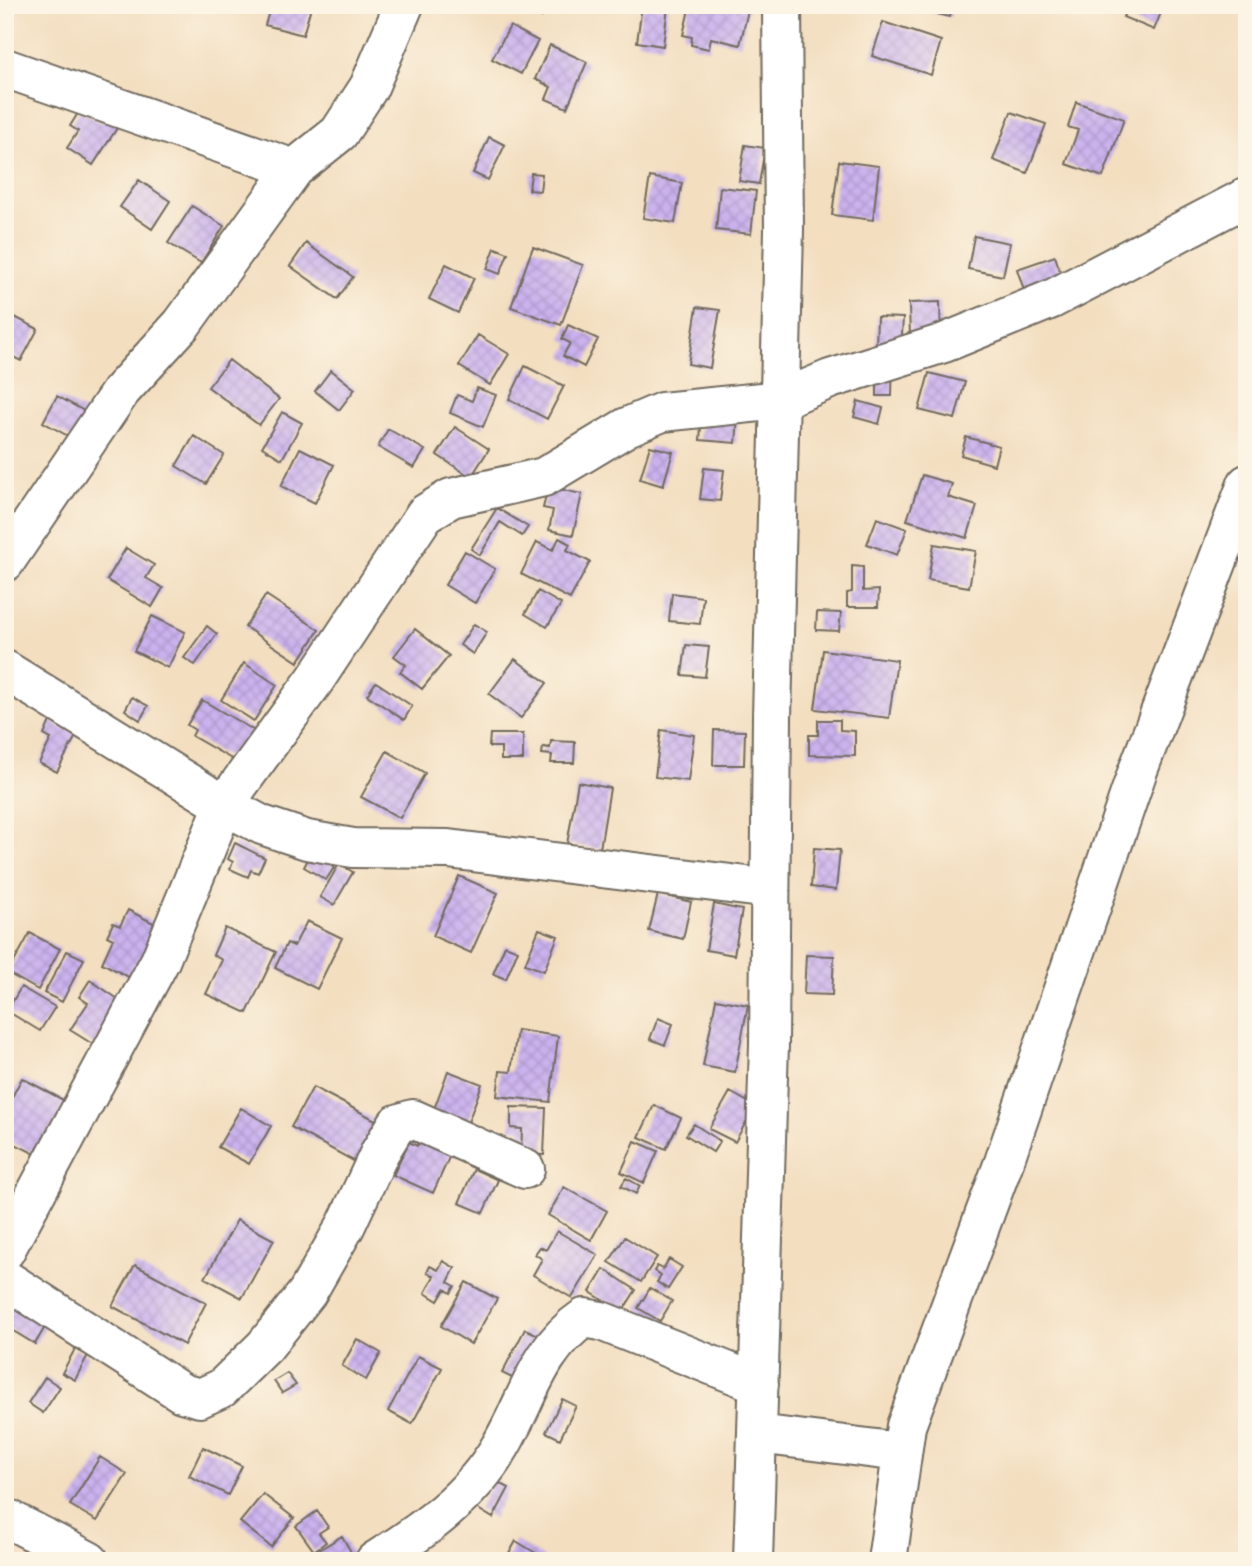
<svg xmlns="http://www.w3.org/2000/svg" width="1252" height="1566" viewBox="0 0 1252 1566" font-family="'Shantell Sans',sans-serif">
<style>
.building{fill:url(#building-cross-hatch)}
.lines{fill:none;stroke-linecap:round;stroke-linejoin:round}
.minor-casing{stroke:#716a5f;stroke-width:42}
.minor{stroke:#fff;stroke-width:38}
</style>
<defs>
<pattern id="building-cross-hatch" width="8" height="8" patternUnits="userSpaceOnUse" patternTransform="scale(1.75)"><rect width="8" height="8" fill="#cbb2ee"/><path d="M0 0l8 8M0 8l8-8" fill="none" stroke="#ae99cc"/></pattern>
</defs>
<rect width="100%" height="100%" fill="#fcf5e5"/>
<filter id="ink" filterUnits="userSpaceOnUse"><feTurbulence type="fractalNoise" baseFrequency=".0143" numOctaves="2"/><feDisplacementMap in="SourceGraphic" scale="14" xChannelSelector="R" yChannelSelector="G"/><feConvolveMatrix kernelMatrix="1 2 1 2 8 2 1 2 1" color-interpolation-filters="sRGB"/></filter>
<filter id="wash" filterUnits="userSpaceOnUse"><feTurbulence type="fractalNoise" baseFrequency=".00686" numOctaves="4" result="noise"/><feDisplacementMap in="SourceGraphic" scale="28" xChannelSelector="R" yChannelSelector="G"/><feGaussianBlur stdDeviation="1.57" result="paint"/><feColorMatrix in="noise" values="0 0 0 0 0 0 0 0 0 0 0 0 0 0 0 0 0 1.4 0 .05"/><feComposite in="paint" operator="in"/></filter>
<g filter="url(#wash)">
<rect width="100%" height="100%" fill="#f3dec0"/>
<g id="blocks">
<path class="building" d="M271,5L311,7L303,35L265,25Z
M494,5H548L542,17L518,6L514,15Z
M642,5L668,7L663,46L637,42Z
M690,5L749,6L740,45L711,38L709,49L691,45L692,37L683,35Z
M914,5H953L950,17L913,8Z
M1128,5H1164L1154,30L1123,17Z
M883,22L941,41L931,75L872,56Z
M510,26L538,41L521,74L492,59Z
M550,45L587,62L567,108L546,99L551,87L535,79Z
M1076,102L1124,119L1103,177L1066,164L1078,130L1068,127Z
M80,110L102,123L106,116L119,125L93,165L67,148L78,131L70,126Z
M1011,112L1046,124L1027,173L993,160Z
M489,137L505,145L488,180L473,173Z
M745,145L765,148L759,184L739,181Z
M839,161L879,166L873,220L832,215Z
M531,173L542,174L540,191L529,190Z
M650,177L682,183L675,223L643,218Z
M139,180L170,201L152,229L120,207Z
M720,187L756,191L751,234L716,230Z
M192,206L224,226L201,263L168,243Z
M974,236L1010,243L1003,276L968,269Z
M306,243L353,277L337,299L290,266Z
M533,247L583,265L561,325L511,307Z
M495,248L508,253L500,274L487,269Z
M1055,256L1065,286L1027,299L1017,269Z
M446,264L474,278L458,313L429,299Z
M940,302L941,336L910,338L909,303Z
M697,307L720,310L710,368L688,364Z
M9,314L38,329L21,361L5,353V322Z
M877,317L903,318L901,350L876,349Z
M568,325L598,339L584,367L563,356L570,343L562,339Z
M478,335L509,354L490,385L459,366Z
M877,356H893L892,396H877Z
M229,360L279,399L259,425L208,387Z
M525,366L564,386L547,419L509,399Z
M331,370L355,389L339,410L315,391Z
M929,373L965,382L955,419L919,410Z
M477,388L496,395L483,427L450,413L457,395L472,401Z
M57,396L91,415L77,441L43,422Z
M858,401L883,408L879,424L854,417Z
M282,412L302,423L282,459L262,447Z
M702,413L738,417L736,443L700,440Z
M455,427L489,449L471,477L437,455Z
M388,429L425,450L414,468L378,447Z
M194,436L224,455L206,484L176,466Z
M966,437L999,446L994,465L961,455Z
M650,446L673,452L663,486L640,479Z
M300,448L334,465L315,503L281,486Z
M704,468L724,470L720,501L700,499Z
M922,475L952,484L948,497L977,506L967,538L907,520Z
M548,487L582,494L573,535L549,530L553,510L543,508Z
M497,508L528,527L522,536L500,522L480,555L471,549Z
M877,518L907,529L897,555L867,544Z
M559,538L570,544L567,550L590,562L570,599L521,574L537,542L553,550Z
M934,544L976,551L969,587L928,580Z
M126,548L154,565L146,578L163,588L152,607L107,580Z
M465,551L495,569L475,603L445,585Z
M852,566L863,567V591L879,590L878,607H847V593L852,592Z
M538,591L561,604L547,627L525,614Z
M672,593L703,597L700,624L669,621Z
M266,595L319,630L298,662L245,627Z
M817,612L841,613L839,631L816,630Z
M152,616L185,632L168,668L134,651Z
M474,624L487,632L473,654L460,645Z
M207,626L217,634L195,665L184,658Z
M415,629L449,656L422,689L400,672L406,665L394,656Z
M686,645L709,647L705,677L682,675Z
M823,650L897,660L889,718L815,709Z
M515,659L547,683L521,718L489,694Z
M244,663L277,685L254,721L221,700Z
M376,682L412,706L404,720L367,695Z
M132,697L148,706L140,720L125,710Z
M202,700L260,734L242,765L192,736L195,730L187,725Z
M818,720H840V730L855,731V756L809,755V735H818Z
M50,721L77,734L57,772L39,763L51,739L44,735Z
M661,730L694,735L688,781L655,777Z
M714,730L745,731L744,765H713Z
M490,734H523V760H501V747H489Z
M551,741L575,742L574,763H551L552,755L542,754L543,747L550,748Z
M387,751L425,773L400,818L361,797Z
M578,782L610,788L600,849L567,844Z
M235,843L265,858L258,873L251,870L248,877L230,869L233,862L228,859Z
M814,848L840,850L836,890L811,887Z
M312,852L335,866L326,880L304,867Z
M339,864L353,872L334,905L320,897Z
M459,876L498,893L471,953L433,936Z
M658,894L691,902L683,939L649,931Z
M714,904L742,910L734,955L706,950Z
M128,910L165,929L138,982L102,963L113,939L107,936L113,923L120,926Z
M307,921L342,938L317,989L275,968L287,943L294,946Z
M225,928L276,952L247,1013L206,994L222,960L213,955Z
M539,929L558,936L544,971L525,964Z
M30,933L60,949L38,990L8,973Z
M505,945L518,950L506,979L493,974Z
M67,951L84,959L62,1002L44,993Z
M806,955L834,956L832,995L804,994Z
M90,980L127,1005L99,1048L70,1030L88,1003L79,997Z
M21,987L55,1007L40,1031L7,1011Z
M716,999L748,1005L735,1072L703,1066Z
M658,1018L673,1024L665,1045L650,1039Z
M517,1030L558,1036L550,1102L497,1096L500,1071L511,1072Z
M448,1071L482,1084L467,1125L433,1112Z
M22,1078L67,1102L39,1156L5,1139V1110Z
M313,1087L383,1124L361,1165L291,1127Z
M730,1092L755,1106L735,1142L709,1129Z
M654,1105L681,1118L666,1149L639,1137Z
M511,1107L546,1108L544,1155L521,1154L522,1129L511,1128Z
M241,1108L271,1126L249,1164L218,1147Z
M694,1124L720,1141L713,1152L686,1135Z
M421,1137L452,1151L433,1193L393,1175L409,1142L417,1146Z
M635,1141L658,1151L644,1183L621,1172Z
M474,1169L498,1180L483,1213L459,1203Z
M626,1178L640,1186L636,1194L621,1186Z
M564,1187L607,1211L591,1240L548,1215Z
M237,1220L274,1240L242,1298L205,1278Z
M557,1231L598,1255L572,1298L533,1275L542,1259L535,1254L540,1247L546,1250Z
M625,1237L657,1257L641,1282L609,1262Z
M669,1259L682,1267L668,1289L657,1282L661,1276L654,1271L657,1266L663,1269Z
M443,1261L455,1268L448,1282L455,1286L451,1293L445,1289L438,1301L425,1293L434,1276L427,1272L430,1266L438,1270Z
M135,1265L206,1303L184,1345L112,1306Z
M604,1269L636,1290L622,1312L590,1292Z
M466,1282L497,1299L471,1344L441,1326Z
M650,1288L672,1301L660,1321L638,1308Z
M17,1294L52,1315L35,1344L5,1326V1315Z
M525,1329L541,1336L518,1381L502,1373Z
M357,1339L381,1353L366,1380L342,1366Z
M75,1349L88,1355L75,1380L62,1373Z
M418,1356L442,1368L412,1424L388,1411Z
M287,1373L296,1385L282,1393L274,1381Z
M45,1377L60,1387L43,1413L28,1403Z
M562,1399L576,1406L560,1439L546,1432Z
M203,1447L242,1466L228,1495L189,1476Z
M100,1457L127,1474L97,1521L70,1505Z
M494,1480L509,1488L493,1518L478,1509Z
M263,1494L294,1518L271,1547L240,1522Z
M317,1511L328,1527L319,1533L326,1542L314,1551L296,1526Z
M342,1536L356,1561H312L309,1556Z
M516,1541L549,1561H505Z"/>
</g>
</g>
<g filter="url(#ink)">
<use href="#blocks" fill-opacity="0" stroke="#716a5f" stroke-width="2"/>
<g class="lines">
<defs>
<path id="minor" d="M5,68L294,169
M5,562L121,391L182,324L294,169L339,133L369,87L404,5
M5,670L224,805L262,825L307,840L353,848L448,849L770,889
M5,1251L160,961L224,805L315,680L425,514L451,498L544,477L627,427L662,412L780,400L830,379L944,343L1052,299L1247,197
M5,1279L182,1393L200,1398L222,1388L265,1346L307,1293L346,1225L380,1152L397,1124L413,1119L525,1169
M758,1434L900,1452
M5,1517L89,1561
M375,1561C423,1531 471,1497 500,1447C528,1400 537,1350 584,1318L601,1321L759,1384
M753,1561L769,1044L772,717L784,230L782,5
M887,1561L906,1426L1004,1162L1137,773L1247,484"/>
</defs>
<use href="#minor" class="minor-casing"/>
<use href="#minor" class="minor"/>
</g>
</g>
<rect width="1252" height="1566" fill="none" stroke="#fcf5e5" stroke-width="28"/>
</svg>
